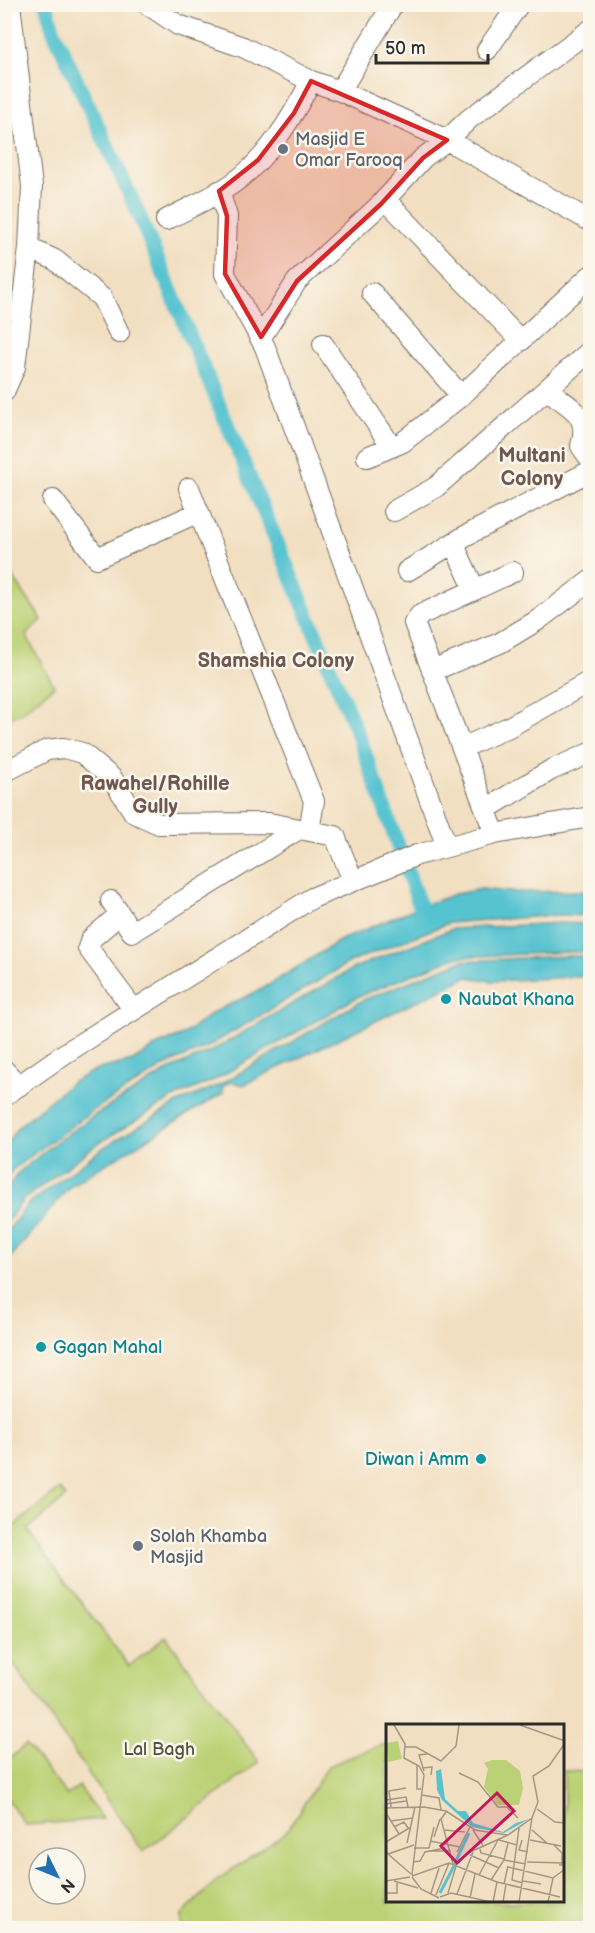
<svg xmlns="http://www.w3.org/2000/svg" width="595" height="1933" viewBox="0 0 595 1933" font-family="'Balsamiq Sans',sans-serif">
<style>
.green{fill:#bbd175;stroke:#737e50;stroke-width:1.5}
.water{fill:#57c3d0;stroke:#41777e;stroke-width:1.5}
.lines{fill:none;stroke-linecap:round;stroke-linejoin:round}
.canal{stroke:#57c3d0;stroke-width:15}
.minor-casing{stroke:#716a60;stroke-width:22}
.minor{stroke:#fff;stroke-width:20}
.marked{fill:#d62828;fill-opacity:0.2;stroke:#d62828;stroke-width:4.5;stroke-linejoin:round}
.worship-dot{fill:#6b7280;stroke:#fbf7ec;stroke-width:2}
.culture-dot{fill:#0f9aa8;stroke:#fbf7ec;stroke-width:2}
.labels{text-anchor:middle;stroke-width:5;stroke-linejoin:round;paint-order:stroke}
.worship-label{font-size:18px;fill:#5b616d;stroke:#fbf7ec;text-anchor:start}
.culture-label{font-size:18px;fill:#0d838f;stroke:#fbf7ec;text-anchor:start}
.park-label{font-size:18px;fill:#4f543e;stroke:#fbf7ec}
.neighbourhood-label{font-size:20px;font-weight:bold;fill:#6f5851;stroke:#fbf7ec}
.inset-river{fill:none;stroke:#57c3d0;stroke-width:3}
.inset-road{fill:none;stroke:#a29785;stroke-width:1.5}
.view{fill:#c2185b;fill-opacity:0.15;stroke:#c2185b;stroke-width:3}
.inset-edge{fill:none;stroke:#2b2b2b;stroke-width:3}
</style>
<rect width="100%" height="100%" fill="#fbf7ec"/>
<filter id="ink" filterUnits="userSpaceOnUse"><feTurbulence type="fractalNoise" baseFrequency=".0167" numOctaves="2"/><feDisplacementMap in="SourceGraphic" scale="12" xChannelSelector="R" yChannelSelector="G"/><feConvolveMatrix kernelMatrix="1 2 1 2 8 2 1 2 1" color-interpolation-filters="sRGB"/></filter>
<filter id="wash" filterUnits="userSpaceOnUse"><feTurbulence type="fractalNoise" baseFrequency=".008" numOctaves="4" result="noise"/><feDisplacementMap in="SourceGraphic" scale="24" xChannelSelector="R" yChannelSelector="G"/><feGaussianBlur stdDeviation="1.35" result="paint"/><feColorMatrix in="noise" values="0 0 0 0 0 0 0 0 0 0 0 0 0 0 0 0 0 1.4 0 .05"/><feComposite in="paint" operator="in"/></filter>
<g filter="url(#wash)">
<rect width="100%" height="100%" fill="#f2dfc1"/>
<path class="green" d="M4,564L42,620L26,635L54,686L19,714L5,719Z
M60,1489L66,1497L27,1530L129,1666L166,1637L259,1762L143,1852L5,1652V1533Z
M26,1745L67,1795L79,1786L102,1819L25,1825L5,1795L4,1752L10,1758Z
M381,1745L388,1746V1902H564V1771L590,1772V1928H182V1915L216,1881L286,1832L328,1766Z"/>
<path class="water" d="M482,889L509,892L590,891V916L558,915L449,923L350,962L209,1046L166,1065L92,1111L13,1169L5,1180V1146L18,1127L71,1083L95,1070L133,1061L158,1045L183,1035L214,1012L264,988L341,940L416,908L455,894Z
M561,923L590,924V951L456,957L359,996L216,1079L173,1098L100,1142L23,1200L5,1224V1191L19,1172L56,1142L95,1115L169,1070L211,1051L354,968L452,929Z
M570,956H590V976L493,981L467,977L243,1085L233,1082L223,1085V1093L71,1185L5,1264V1234L28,1204L104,1147L178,1103L221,1084L363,1000L461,961Z"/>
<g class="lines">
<path class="canal" d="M46,4L54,32L135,206L359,737L423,915"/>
</g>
</g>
<g filter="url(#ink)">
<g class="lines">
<defs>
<path id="minor" d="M147,4L178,25L243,47L311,81L340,91L447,140L590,221
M487,50L519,4
M340,91L393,4
M219,191L227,216L225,274L265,347L447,847
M385,199L521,341
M166,220C188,208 212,198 232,184C267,160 292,118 311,81
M29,248L55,260L102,298L119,333
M372,293L461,396
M261,337L297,281L381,204L423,158L447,140L469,119L590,30
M323,344L392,447
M548,390C572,410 590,413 581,446L590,459
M4,392L15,367L29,248L32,186L10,4
M367,457L403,442L461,396L590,276
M189,488L314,801L309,831
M53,500L97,558L199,512
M394,511L436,487L590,351
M453,543L475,590
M407,571L465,536L590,471
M432,671L500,643L538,620L590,581
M462,748L509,727L590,681
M4,772L47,750L64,748L82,753L112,778L134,813L159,824L269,823L335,836L353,881
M486,809L551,770L590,753
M495,834L414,623L420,615L513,572
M111,901L132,932L299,829
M120,914L91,939L88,948L134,1010
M4,1070L19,1086
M4,1096L64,1054L312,898L417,855L495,834L590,817"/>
</defs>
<use href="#minor" class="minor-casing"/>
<use href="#minor" class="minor"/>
</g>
</g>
<path class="marked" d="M311,81L447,140L423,158L381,204L297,281L261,337L225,274L227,216L219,191L258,160L294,113Z"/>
<g class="worship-dot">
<circle cx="283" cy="149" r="6"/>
<circle cx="138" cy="1546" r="6"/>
</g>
<g class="culture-dot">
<circle cx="446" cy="999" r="6"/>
<circle cx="41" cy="1347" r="6"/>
<circle cx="481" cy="1459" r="6"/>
</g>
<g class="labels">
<g class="worship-label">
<text x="295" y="145">Masjid E<tspan x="295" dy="21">Omar Farooq</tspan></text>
<text x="150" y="1542">Solah Khamba<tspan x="150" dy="21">Masjid</tspan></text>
</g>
<g class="culture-label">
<text x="458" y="1005">Naubat Khana</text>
<text x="53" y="1353">Gagan Mahal</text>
<text x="469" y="1465" text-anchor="end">Diwan i Amm</text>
</g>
<g class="park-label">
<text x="159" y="1755">Lal Bagh</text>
</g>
<g class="neighbourhood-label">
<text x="532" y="462">Multani<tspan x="532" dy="23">Colony</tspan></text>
<text x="276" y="667">Shamshia Colony</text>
<text x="155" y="790">Rawahel/Rohille<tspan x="155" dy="23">Gully</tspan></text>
</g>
</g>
<g transform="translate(386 1724)">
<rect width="178" height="178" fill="#f2dfc1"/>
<path d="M12,17L16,35L2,38L0,19ZM106,36H120L134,47L137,64L133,81H112L98,63L102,45L98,39Z" fill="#bbd175"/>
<path d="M55,45L59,75L72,87H80L87,99L117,108L130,99L143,95L118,109L86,103L56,76L51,66L50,47Z" fill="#57c3d0"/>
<path class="inset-river" d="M68,141L83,109M54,169L68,142"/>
<path class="inset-road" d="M8,1L19,20L18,34L33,42L38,51L26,151M134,1L179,17M19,23H30L55,37L70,22L73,1M31,41V65H35M36,44L46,43L45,51M38,47L33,31L41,30M73,49L92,58L112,83H121L132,94M36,71L53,74L55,86M0,76L20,73L22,83M0,80L20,77M5,83L3,67L20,64M0,84L38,83L60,87L89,106L121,111M151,85L169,98L179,99M60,88L55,95L67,140M0,89L13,110M5,97L27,94M8,103L18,98L22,104M133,104L126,156L137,159M59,106L79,108M87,106L98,123M146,106L161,119M48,113L54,95M113,116L131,121M136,116L133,126L142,128M144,116L175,122M44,117L74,123M0,118L25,103M21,119L29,83M168,121L176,129V141H173M28,124H43L48,103M94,125L95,129L118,135M0,127L2,130L28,121M45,127H65M71,128L84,103M2,130L25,150M84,131L113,144M118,136L140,140M27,138L34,137L39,128L59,124M141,138L179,139M69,142L82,129L122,111L146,94L152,78L147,52L163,42L179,19M122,143L167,154L179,145M93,151L112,116M26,152L63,139L111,158L174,173M26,153L35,165L53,174M105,156L118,136L122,119M0,157L24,153M8,157L32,164M137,157L155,160M118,160L122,142M0,169H11V159M45,169L53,144M62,169L70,142M71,170L87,128M50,171L63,139M54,173L65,169L105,178M84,174L89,150M107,178L111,158M117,178L120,160M133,178L146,94M162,178L167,154"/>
<path class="view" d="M111,69L128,87L71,139L55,122Z"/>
<rect width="178" height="178" class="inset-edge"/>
</g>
<rect width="595" height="1933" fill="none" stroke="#fbf7ec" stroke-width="24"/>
<g transform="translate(57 1876) rotate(133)"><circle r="28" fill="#fbf7ec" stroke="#a8a59f" stroke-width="1.5"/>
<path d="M0-4.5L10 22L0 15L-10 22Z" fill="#1f6fb2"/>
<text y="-9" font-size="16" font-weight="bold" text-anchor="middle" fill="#2b2b2b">N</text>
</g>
<path d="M376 54v9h112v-9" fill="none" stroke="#2b2b2b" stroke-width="3"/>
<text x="385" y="54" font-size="18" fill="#2b2b2b" stroke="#fbf7ec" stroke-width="4.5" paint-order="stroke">50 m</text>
</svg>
